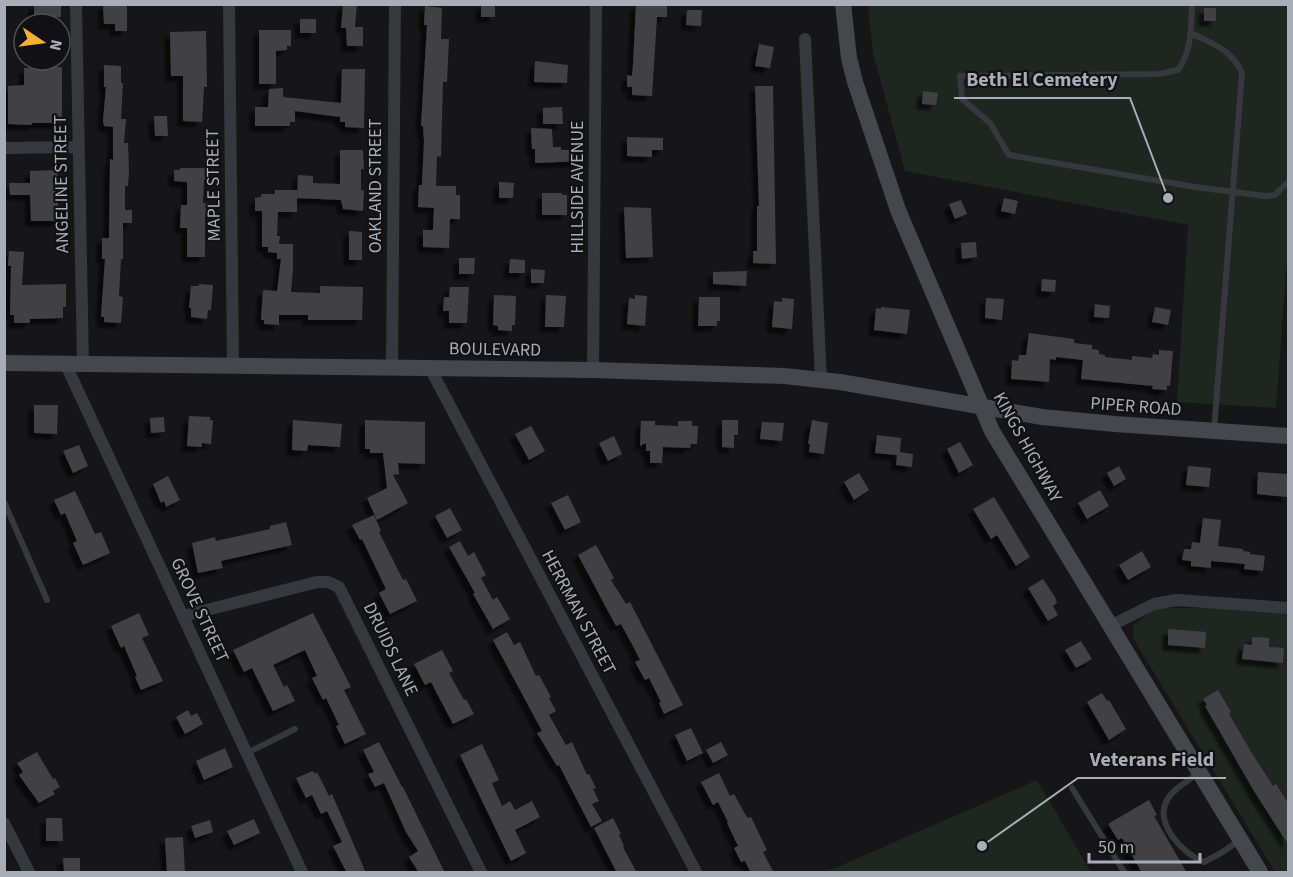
<svg xmlns="http://www.w3.org/2000/svg" width="1293" height="877" viewBox="0 0 1293 877" font-family="'Source Sans 3',sans-serif">
<style>
.green{fill:#1e261f}
.building{fill:#404145;filter:url(#shadow)}
.lines{fill:none;stroke-linecap:round;stroke-linejoin:round}
.lane{stroke:#37383d;stroke-width:6}
.street{stroke:#37383d;stroke-width:12}
.secondary{stroke:#45474d;stroke-width:16}
.labels{text-anchor:middle;stroke-width:4.5;stroke-linejoin:round;paint-order:stroke}
.street-label{font-size:18px;fill:#a8adb8;stroke:#111113}
.leader{fill:none;stroke:#a8adb8;stroke-width:2}
.callout-dot{fill:#a8adb8;stroke:#111113;stroke-width:2}
.callout-label{font-size:20px;text-anchor:middle;font-weight:bold;fill:#a8adb8;stroke:#111113;stroke-width:4.5;stroke-linejoin:round;paint-order:stroke}
</style>
<defs>
<filter id="shadow"><feDropShadow dx="-5.5" dy="5.5" stdDeviation="1.5" flood-color="#0009"/></filter>
</defs>
<rect width="100%" height="100%" fill="#161618"/>
<path class="green" d="M868,5H1288V246L1276,408L1177,402L1188,225L905,171L873,53Z
M1158,608H1219L1288,613V872H1275L1133,638V626L1149,612Z
M1037,780L1091,872H826Z"/>
<path class="building" d="M34,4H61V17H34Z
M103,4H127V31H115V24H104Z
M343,4H357L355,27H363V46H347L346,28H341Z
M481,4H495V17H481Z
M636,4H667V17H657L652,96L632,95V87H627V75L632,76L633,65Z
M425,6L442,8L441,39H449L447,82H443L441,157L437,156L436,186H456V195H460V219H450L449,248L423,247V230H433L434,208L418,207L419,185H422L424,141L423,126H421L427,25H424Z
M1204,8H1216V21H1204Z
M687,10H702L701,26L686,25Z
M300,19H316V33H300Z
M259,30H291V46H287V50L276,51V84H259Z
M206,31L207,87H204L202,122L183,121V76H171L170,32Z
M759,44L774,47L770,68L755,66Z
M535,61L568,65L567,83L534,82Z
M104,65L121,66V83H123L121,119H126L124,143H128L129,171L128,186H125V210H132V223H123V259H121L119,296L123,297L121,323L104,322V317H101L105,259H102V238H109L110,159L113,160V127L104,126L103,121L106,87H104Z
M62,67V123H32V125L8,124V86L24,85V68Z
M342,69H365L364,128L345,127V122H340V117L295,111V122H290V126H255V107H268L269,89L283,88V97L341,103Z
M755,86H773L776,264L753,263V251H757V206H759Z
M923,91L938,93L936,105L922,104Z
M562,107L563,124H543V108Z
M154,116H167L168,136H155Z
M531,128L552,129L553,147H561V150H585V161L535,163V149H532Z
M627,137L663,138V150H652V157L627,156Z
M340,150H363L364,169H361V190L364,191L363,211L343,209L341,200L297,198L298,175L313,176V183L340,184Z
M180,168H209V180H204L203,203H209V217H205V257H187V228H180L181,205H187V182L174,181V170H180Z
M58,170V221H31L30,195H10L9,183H30V171Z
M499,182L514,183L513,198H499Z
M275,190H297V212H278L277,236H280L279,244H293V269L291,292L320,293V286L363,287L362,320H308V315H279V325L264,324V320H261L263,290L277,291L281,259H277V253L268,252V247H262V211H255V198L261,197V194H275Z
M542,193H562V195H567V215H542Z
M1004,198L1018,201L1015,214L1001,211Z
M961,200L967,214L955,219L949,204Z
M624,207L651,208L653,257L626,258Z
M349,231L362,232V260H349Z
M976,242L977,257L962,259L961,243Z
M9,251L24,252L22,285L66,284V307H63V318L30,319V323H14V315H10L11,266H8Z
M459,258H475L474,274H459Z
M510,259L525,260V273H509Z
M531,269L545,270L544,283H531Z
M747,271L746,286L713,284V272Z
M1042,279L1056,280L1055,292L1041,291Z
M199,284L213,285L211,310H208L207,319L191,317V308H189L191,286H199Z
M450,287H469L467,323H449V311H443L444,297H449Z
M494,295L516,296L515,325H512V331L498,330V326L493,325Z
M546,295L566,296L564,327H545Z
M635,295L647,296L645,326L627,324L629,298L635,299Z
M699,297H720V321H717V326H698Z
M782,298L794,299L792,329L772,327L774,301L782,302Z
M986,298L1004,299L1002,320L985,318Z
M1095,304L1110,306L1109,318L1094,317Z
M881,307L910,310L907,334L874,330L876,308L881,309Z
M1155,307L1171,310L1168,325L1152,322Z
M1029,333L1074,339V343L1092,345V349L1099,350V354L1105,355V357L1132,360V356L1152,358L1153,354L1159,355V350L1173,351L1170,386L1167,385V390L1152,389L1153,386L1081,379L1083,360L1056,357V360L1050,359L1049,382L1011,379L1012,360L1018,361L1019,355H1026Z
M34,405H58L57,434L34,433Z
M189,416L210,417V420H213L211,444L202,443V447L187,446Z
M164,417L165,432L151,433L150,418Z
M293,420L342,424L340,447L308,445L307,451L292,450Z
M365,420L425,422V464L398,463L399,474L393,475L408,503L377,520L367,498L387,488L383,453H370V449H365Z
M722,420H738V435H734V448L722,447Z
M812,420L828,423L824,454L809,452L810,444H808Z
M641,421H655V425L678,426V421H692V426H698L697,444H691L690,448L663,447L662,463H650V451H646V443L640,446Z
M762,422L784,423L782,441L760,439Z
M531,426L545,451L529,460L515,434Z
M877,435L901,438L900,452L913,454L912,467L896,465L897,455L875,453Z
M614,436L622,454L608,461L599,443Z
M960,442L973,465L959,473L947,449Z
M79,445L88,466L73,473L63,451Z
M1119,466L1126,479L1114,486L1107,473Z
M1188,466L1211,468L1209,487L1186,485Z
M1258,472L1288,474L1287,497L1257,494Z
M859,473L869,490L854,500L844,482Z
M168,476L180,500L166,507L164,501L161,503L153,484Z
M1100,490L1109,506L1087,519L1078,503Z
M75,491L95,534L101,532L110,553L83,565L73,543L77,541L65,513L61,515L54,500Z
M568,495L581,522L565,530L551,503Z
M994,497L1030,557L1016,566L997,535L991,539L973,509Z
M450,508L462,530L447,538L435,516Z
M374,515L381,531L379,532L403,580L406,579L417,601L390,614L379,593L386,589L362,539L360,540L352,525Z
M1203,518L1221,520L1218,546L1243,549V551L1250,552V554L1265,556L1263,571L1244,569L1245,564L1211,561V568L1191,566V561L1182,560L1184,549H1191L1192,542L1200,543Z
M286,522L292,545L221,561L223,568L198,573L192,543L215,537L216,541L270,529V526Z
M460,541L468,556L474,552L486,575L481,578L493,600L497,597L510,619L493,629L473,594L475,593L449,547Z
M596,545L614,578L611,580L626,604L630,602L683,705L664,714L659,703L661,702L649,678L645,680L635,662L640,660L634,648L621,624L616,626L578,555Z
M1142,551L1151,567L1128,580L1119,565Z
M1043,579L1055,597L1057,603L1053,606L1058,615L1048,621L1028,588Z
M139,613L149,635L142,638L163,681L141,690L135,677L137,676L124,646L121,648L111,626Z
M313,613L351,687L344,690L366,734L345,744L336,726L339,725L326,698L323,700L312,678L317,676L305,650L273,665L284,687L287,685L295,701L273,711L252,668L244,672L233,650Z
M1168,629L1206,632L1205,648L1168,645Z
M507,632L514,645L520,642L536,676L539,675L551,697L549,698L556,711L549,715L566,745L572,742L587,775L589,774L596,788L593,789L599,801L592,804L602,821L591,827L559,765L557,766L537,733L542,731L493,640Z
M1252,637L1269,638V647L1284,648L1283,663L1242,659L1244,644L1252,645Z
M1081,641L1092,659L1076,668L1065,650Z
M442,650L453,671L449,673L464,700L466,699L474,714L453,724L431,682L425,685L414,664Z
M1218,690L1231,712L1229,714L1253,755L1273,786L1276,784L1288,803V844L1254,791L1205,706L1207,705L1203,699Z
M1102,693L1107,701L1109,700L1126,729L1109,740L1087,702Z
M188,710L191,716L197,713L203,724L185,734L176,717Z
M691,728L703,753L687,761L675,735Z
M379,742L402,787H403L445,873H419L409,857L418,851L406,832L384,783L375,787L368,774L374,772L363,750Z
M721,742L728,755L713,763L706,750Z
M482,744L499,780L492,783L502,806L510,801L515,810L532,801L540,817L515,830L526,853L511,861L460,755Z
M225,748L233,767L204,780L196,761Z
M37,752L53,779L55,778L60,787L53,791L55,794L39,803L19,775L23,772L17,763Z
M313,771L315,774L317,772L329,796L332,794L366,873H347L333,846L342,842L327,811L321,814L312,795L306,798L296,778Z
M719,773L730,796L734,794L745,814L748,818L751,817L767,850L763,852L774,873H751L745,861L741,862L734,848L738,846L727,823L728,822L718,802L713,805L701,782Z
M1149,800L1157,815L1154,816L1187,873H1142L1122,838L1118,840L1108,824Z
M46,818H62L63,841H46Z
M613,818L621,834L619,835L624,846L623,847L637,873H617L594,828Z
M254,819L260,833L234,845L227,831Z
M210,820L213,832L195,838L191,826Z
M183,837L185,873H167L165,838Z
M63,858H80V873L64,872Z"/>
<g class="lines">
<path class="lane" d="M1192,4C1191,27 1192,51 1178,70L1159,74L960,76L962,99L990,123L1009,155L1195,187L1265,196L1275,195L1288,182
M1191,33C1214,45 1230,48 1242,73L1214,430
M4,502L47,600
M247,753L295,729
M1198,773C1188,781 1173,789 1167,800C1154,824 1183,854 1204,862L1221,853L1240,840
M1072,788L1124,872"/>
<path class="street" d="M76,4L83,364
M229,4L233,366
M805,39L821,380
M4,148L78,147
M65,363L302,872
M392,368L395,4
M430,368L696,872
M593,370L596,4
M183,616L317,582H328L339,587L481,872
M1110,626L1154,604L1177,600L1288,608
M4,823L29,872"/>
<path class="secondary" d="M843,4L849,58L855,82L898,210L992,431L1260,872
M4,363L593,370L784,376L840,382L1042,417L1115,424L1288,436"/>
</g>
<g class="labels">
<g class="street-label">
<text transform="translate(61 184) rotate(-91)" y="6">ANGELINE STREET</text>
<text transform="translate(213 185) rotate(-91)" y="6">MAPLE STREET</text>
<text transform="translate(375 186) rotate(-90)" y="6">OAKLAND STREET</text>
<text transform="translate(577 187) rotate(-90)" y="6">HILLSIDE AVENUE</text>
<text transform="translate(495 349) rotate(1)" y="6">BOULEVARD</text>
<text transform="translate(1136 406) rotate(4)" y="6">PIPER ROAD</text>
<text transform="translate(1028 447) rotate(61)" y="6">KINGS HIGHWAY</text>
<text transform="translate(200 610) rotate(65)" y="6">GROVE STREET</text>
<text transform="translate(579 612) rotate(62)" y="6">HERRMAN STREET</text>
<text transform="translate(391 649) rotate(64)" y="6">DRUIDS LANE</text>
</g>
</g>
<path class="leader" d="M1168 198L1130 98H954M982 846L1078 778H1226"/>
<g class="callout-dot">
<circle cx="1168" cy="198" r="6"/>
<circle cx="982" cy="846" r="6"/>
</g>
<g class="callout-label">
<text x="1042" y="86">Beth El Cemetery</text>
<text x="1152" y="766">Veterans Field</text>
</g>
<rect width="1293" height="877" fill="none" stroke="#a8adb8" stroke-width="12"/>
<g transform="translate(42 42) rotate(103)"><circle r="28" fill="#111113" stroke="#4d4f55" stroke-width="1.5"/>
<path d="M0-4.5L10 22L0 15L-10 22Z" fill="#f2b134"/>
<text y="-9" font-size="16" font-weight="bold" text-anchor="middle" fill="#a8adb8">N</text>
</g>
<path d="M1089 853v9h111v-9" fill="none" stroke="#a8adb8" stroke-width="3"/>
<text x="1098" y="853" font-size="18" fill="#a8adb8" stroke="#111113" stroke-width="4.5" paint-order="stroke">50 m</text>
</svg>
